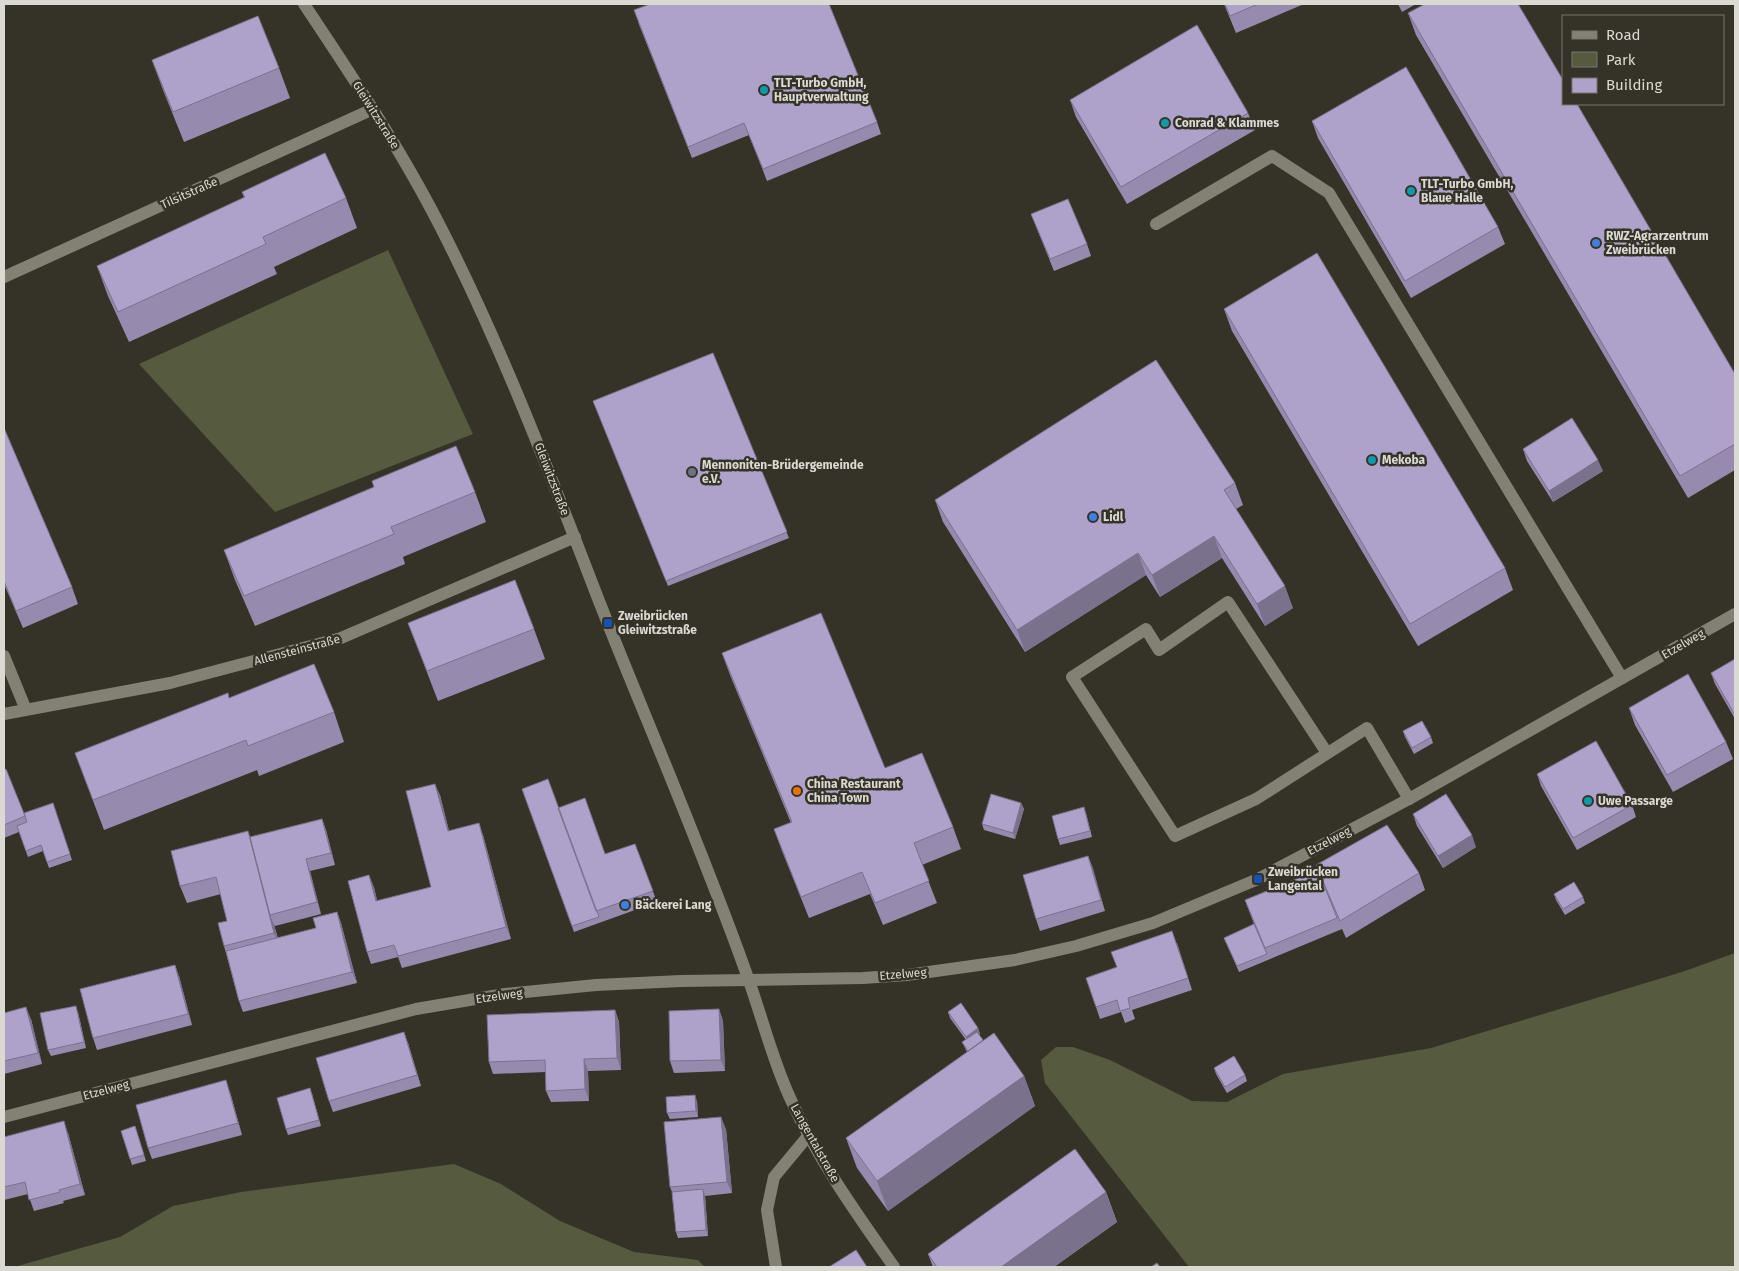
<svg xmlns="http://www.w3.org/2000/svg" width="1739" height="1271" viewBox="0 0 1739 1271" font-family="'Fira Sans',sans-serif">
<style>
.green{fill:#565a3f}
.lines{fill:none;stroke-linecap:round;stroke-linejoin:round}
.service{stroke:#838174;stroke-width:12}
.minor{stroke:#838174;stroke-width:12}
.tertiary{stroke:#838174;stroke-width:12}
.wall{fill:#968bae}
.shaded-wall{fill:#7a718d}
.building{fill:#afa2ca;stroke:#7a718d}
.culture-dot{fill:#0f9aa8;stroke:#353328;stroke-width:2}
.shop-dot{fill:#3f7fe0;stroke:#353328;stroke-width:2}
.worship-dot{fill:#6b7280;stroke:#353328;stroke-width:2}
.transit-dot{fill:#1a4fb4;stroke:#353328;stroke-width:2}
.food-dot{fill:#e8710a;stroke:#353328;stroke-width:2}
.labels{text-anchor:middle;stroke-width:5;stroke-linejoin:round;paint-order:stroke}
.poi-label{font-size:12px;font-weight:bold;fill:#dad9d2;stroke:#353328;text-anchor:start}
.street-label{font-size:12px;fill:#dad9d2;stroke:#353328}
</style>
<rect width="100%" height="100%" fill="#353328"/>
<path class="green" d="M388,250L473,434L275,512L139,364Z
M1735,953V1267H1189L1045,1083L1041,1060L1056,1047H1073L1110,1060L1192,1101L1227,1102L1283,1074L1431,1048L1682,972Z
M454,1164L501,1184L560,1221L634,1252L698,1260L705,1267H14L120,1237L173,1206L241,1192Z"/>
<g class="lines">
<path class="service" d="M1156,224L1272,156L1329,193L1622,678
M1327,753L1228,602L1159,650L1146,629L1072,677L1175,836L1256,799L1367,728L1409,799"/>
<path class="minor" d="M304,4C352,76 400,148 440,226C502,347 550,474 599,601C630,680 663,757 694,836C713,884 732,932 749,981C763,1020 773,1062 791,1100C818,1160 857,1214 894,1267
M4,277L373,109
M4,656L26,710
M4,714L170,683L341,638L575,537
M776,1267L767,1210L774,1177L808,1136"/>
<path class="tertiary" d="M4,1117L416,1009L505,994L596,985L681,981L863,978L907,975L1015,960L1076,946L1153,923L1258,879L1409,799L1735,614"/>
</g>
<path class="wall" d="M1224,4H1304L1236,33Z
M1398,4H1416L1402,12Z
M1408,13L1735,374V470L1688,498L1416,35Z
M638,22L877,122L881,134L767,181L749,135L692,158Z
M152,60L279,68L290,98L184,142L163,90Z
M1070,100L1248,113L1255,130L1127,204L1076,117Z
M1312,121L1498,227L1505,244L1411,298L1318,138Z
M242,192L346,198L357,228L274,267L277,274L129,342L108,296L97,266L244,198Z
M1031,214L1087,244L1091,256L1054,271Z
M1224,309L1505,568L1513,590L1418,646L1232,331Z
M713,353L789,538L668,586L593,401Z
M4,428L72,587L78,604L23,628L4,584Z
M1523,449L1603,471L1553,502L1527,461Z
M1235,483L1243,505L1236,509L1293,608L1265,626L1222,558L1160,597L1146,575L1025,652L943,522L935,500Z
M374,487L475,492L486,522L403,557L405,564L255,626L235,580L224,550Z
M408,623L534,629L545,659L438,701Z
M722,653L885,768L953,827L961,849L922,865L937,903L883,925L870,894L809,918L782,851L774,829L791,823L730,675Z
M1735,659V719L1715,684L1711,673Z
M229,698L334,712L344,742L259,776L257,770L104,830L75,753Z
M1629,708L1726,742L1733,759L1673,792L1635,725Z
M1403,731L1431,737L1433,743L1414,754L1405,737Z
M4,770L25,816L53,803L72,860L49,868L43,851L28,857L19,832L4,838Z
M1537,774L1632,805L1636,817L1577,850L1541,786Z
M522,789L559,808L605,854L635,844L657,902L574,932Z
M440,795L449,831L479,824L483,835L511,939L402,968L398,957L371,964L367,952L374,887L377,901L431,887Z
M1021,803L1024,809L1015,839L984,830L982,824Z
M1086,813L1092,837L1060,845L1058,839Z
M1413,814L1476,847L1443,868L1417,826Z
M322,819L326,830L335,865L310,871L321,914L275,926L274,925L278,938L316,928L337,912L341,923L357,983L243,1012L239,1001L224,946L227,921L221,894L187,903L180,886L250,837Z
M1088,856L1105,911L1040,931L1036,919Z
M1419,873L1425,890L1346,938L1338,920L1342,929L1239,972L1224,938L1254,924L1245,900Z
M1554,894L1583,897L1585,903L1565,915L1556,900Z
M1177,943L1192,990L1132,1010L1135,1019L1125,1023L1121,1012L1100,1019L1096,1007L1117,967Z
M179,976L192,1025L97,1050L93,1038Z
M719,1009L723,1021L725,1071L674,1073L670,1061Z
M615,1010L619,1022L621,1070L588,1071L589,1101L551,1102L546,1091V1072L493,1074L489,1062Z
M78,1012L86,1048L51,1056L48,1050Z
M948,1012L978,1028L980,1034L979,1035L983,1040L1024,1076L1035,1106L888,1211L857,1168L846,1138L967,1052L962,1042L966,1040L950,1018Z
M4,1013L31,1019L42,1064L4,1074Z
M408,1043L421,1086L333,1112L329,1101Z
M1214,1068L1245,1075L1247,1081L1227,1093L1216,1074Z
M230,1092L242,1135L152,1159L148,1148Z
M312,1094L321,1126L288,1135L286,1129Z
M697,1101L698,1117L670,1119L667,1113Z
M135,1126L146,1161L132,1165L121,1131Z
M726,1129L732,1193L705,1196L708,1236L678,1238L676,1232L672,1192L670,1187Z
M68,1133L85,1195L63,1201L64,1203L34,1211L28,1194L4,1200V1137Z
M1106,1192L1117,1222L1054,1267H933L928,1254Z"/>
<path class="shaded-wall" d="M1598,460L1603,471L1553,502L1549,491Z
M1214,536L1222,558L1160,597L1152,575Z
M1138,553L1146,575L1025,652L1017,630Z
M1285,586L1293,608L1265,626L1257,604Z
M435,784L440,795L452,843L448,831Z
M1021,803L1024,809L1015,839L1013,833Z
M322,819L326,830L335,865L331,853Z
M479,823L483,835L511,939L506,927Z
M248,831L254,848L270,915L274,925L281,950L274,933Z
M1472,835L1476,847L1443,868L1438,856Z
M1088,856L1093,868L1105,911L1101,900Z
M306,859L310,871L321,914L317,902Z
M369,875L374,887L380,913L376,901Z
M337,912L341,923L357,983L352,972Z
M175,965L179,976L192,1025L188,1014Z
M76,1006L78,1012L86,1048L84,1042Z
M26,1007L31,1019L42,1064L38,1053Z
M719,1009L723,1021L725,1071L721,1060Z
M615,1010L619,1022L621,1070L617,1058Z
M978,1028L980,1034L968,1043L966,1037Z
M404,1032L408,1043L421,1086L417,1075Z
M584,1059L588,1071L589,1101L585,1089Z
M1024,1076L1035,1106L888,1211L877,1181Z
M226,1080L230,1092L242,1135L238,1123Z
M695,1095L697,1101L698,1117L696,1111Z
M721,1117L726,1129L732,1193L727,1182Z
M64,1121L68,1133L85,1195L80,1184Z
M703,1189L705,1195L708,1236L706,1230Z
M1106,1192L1117,1222L1054,1267H1001Z"/>
<path class="building" d="M650,4H829L877,122L763,169L744,123L688,147L634,10Z
M1225,4H1258L1230,16Z
M1425,4H1518L1563,80V104H1577L1735,374V444L1680,476L1408,13Z
M258,16L279,68L173,112L152,60Z
M1197,25L1248,113L1121,187L1070,100Z
M1406,67L1498,227L1405,281L1312,121Z
M325,153L346,198L263,237L266,244L118,312L97,266L245,197L242,192Z
M1068,199L1087,244L1050,259L1031,214Z
M1317,253L1505,568L1410,624L1224,309Z
M713,353L787,532L666,581L593,401Z
M1156,360L1235,483L1224,490L1285,586L1257,604L1214,536L1152,575L1138,553L1017,630L935,500Z
M1572,418L1598,460L1549,491L1523,449Z
M4,428L72,587L16,611L4,581Z
M456,446L475,492L391,527L394,534L244,596L224,550L374,487L372,481Z
M515,580L534,629L427,671L408,623Z
M821,613L885,768L922,753L953,827L914,843L929,881L875,903L862,872L801,897L774,829L792,822L722,653Z
M1735,659V715L1711,673Z
M314,664L334,712L248,746L246,740L93,800L75,753L228,693L229,698Z
M1688,674L1726,742L1667,775L1629,708Z
M1422,721L1431,737L1412,748L1403,731Z
M1596,741L1632,805L1573,838L1537,774Z
M6,769L25,816L4,825V770Z
M548,779L599,917L572,926L522,789Z
M435,784L448,831L479,823L506,927L398,956L394,945L367,952L348,881L369,875L376,901L431,887L406,791Z
M991,794L1021,803L1013,833L982,824Z
M1446,794L1472,835L1438,856L1413,814Z
M585,798L605,854L635,844L653,891L596,911L558,808Z
M53,803L70,854L47,862L41,845L26,851L17,826L27,822L24,813Z
M1084,807L1090,831L1058,839L1052,816Z
M322,819L331,853L306,859L317,902L270,915L250,837Z
M1387,825L1419,873L1340,921L1316,865Z
M248,831L274,933L224,946L218,923L227,921L216,877L180,886L171,851Z
M1088,856L1101,900L1036,919L1023,875Z
M1318,870L1337,918L1265,948L1245,900Z
M1574,882L1583,897L1563,909L1554,894Z
M337,912L352,972L239,1001L226,951L316,928L313,918Z
M1254,924L1267,954L1237,966L1224,938Z
M1172,931L1188,978L1128,998L1130,1008L1120,1011L1117,1000L1096,1007L1086,978L1117,967L1111,952Z
M175,965L188,1014L93,1038L80,989Z
M961,1003L978,1028L966,1037L948,1012Z
M76,1006L84,1042L48,1050L40,1013Z
M26,1007L38,1053L4,1061V1013Z
M719,1009L721,1060L670,1061L669,1011Z
M615,1010L617,1058L584,1059L585,1089L546,1091L545,1060L489,1062L487,1015Z
M404,1032L417,1075L329,1101L316,1058Z
M977,1032L983,1040L968,1051L962,1042Z
M994,1033L1024,1076L877,1181L846,1138Z
M1234,1056L1245,1075L1225,1087L1214,1068Z
M226,1080L238,1123L148,1148L136,1105Z
M310,1088L319,1120L286,1129L277,1098Z
M695,1095L696,1111L667,1113L666,1097Z
M721,1117L727,1182L670,1187L664,1122Z
M64,1121L80,1184L59,1190L60,1192L29,1200L25,1182L4,1187V1137Z
M135,1126L144,1155L130,1159L121,1131Z
M1075,1149L1106,1192L1001,1267H937L928,1254Z
M703,1189L706,1230L676,1232L672,1192Z
M856,1250L867,1267H829Z
M1157,1263L1160,1267H1151Z"/>
<g class="culture-dot">
<circle cx="764" cy="90" r="5"/>
<circle cx="1165" cy="123" r="5"/>
<circle cx="1411" cy="191" r="5"/>
<circle cx="1372" cy="460" r="5"/>
<circle cx="1588" cy="801" r="5"/>
</g>
<g class="shop-dot">
<circle cx="1596" cy="243" r="5"/>
<circle cx="1093" cy="517" r="5"/>
<circle cx="625" cy="905" r="5"/>
</g>
<circle class="worship-dot" cx="692" cy="472" r="5"/>
<g class="transit-dot">
<rect x="603" y="618" width="10" height="10" rx="2.5"/>
<rect x="1253" y="874" width="10" height="10" rx="2.5"/>
</g>
<circle class="food-dot" cx="797" cy="791" r="5"/>
<g class="labels">
<g class="poi-label">
<text x="774" y="87">TLT-Turbo GmbH,<tspan x="774" dy="14">Hauptverwaltung</tspan></text>
<text x="1175" y="127">Conrad &amp; Klammes</text>
<text x="1421" y="188">TLT-Turbo GmbH,<tspan x="1421" dy="14">Blaue Halle</tspan></text>
<text x="1606" y="240">RWZ-Agrarzentrum<tspan x="1606" dy="14">Zweibrücken</tspan></text>
<text x="1382" y="464">Mekoba</text>
<text x="702" y="469">Mennoniten-Brüdergemeinde<tspan x="702" dy="14">e.V.</tspan></text>
<text x="1103" y="521">Lidl</text>
<text x="618" y="620">Zweibrücken<tspan x="618" dy="14">Gleiwitzstraße</tspan></text>
<text x="807" y="788">China Restaurant<tspan x="807" dy="14">China Town</tspan></text>
<text x="1598" y="805">Uwe Passarge</text>
<text x="1268" y="876">Zweibrücken<tspan x="1268" dy="14">Langental</tspan></text>
<text x="635" y="909">Bäckerei Lang</text>
</g>
<g class="street-label">
<text transform="translate(376 115) rotate(58)" y="4">Gleiwitzstraße</text>
<text transform="translate(189 193) rotate(-24)" y="4">Tilsitstraße</text>
<text transform="translate(552 479) rotate(69)" y="4">Gleiwitzstraße</text>
<text transform="translate(1683 644) rotate(-30)" y="4">Etzelweg</text>
<text transform="translate(297 650) rotate(-15)" y="4">Allensteinstraße</text>
<text transform="translate(1329 841) rotate(-28)" y="4">Etzelweg</text>
<text transform="translate(903 974) rotate(-5)" y="4">Etzelweg</text>
<text transform="translate(499 996) rotate(-8)" y="4">Etzelweg</text>
<text transform="translate(106 1090) rotate(-15)" y="4">Etzelweg</text>
<text transform="translate(815 1143) rotate(61)" y="4">Langentalstraße</text>
</g>
</g>
<rect width="1739" height="1271" fill="none" stroke="#dad9d2" stroke-width="10"/>
<rect x="1562" y="15" width="162" height="90" fill="#353328" stroke="#77756c"/>
<rect x="1572" y="31" width="25" height="8" fill="#838174" stroke="#77756c"/>
<text x="1606" y="40" font-size="15" fill="#dad9d2">Road</text>
<rect x="1572" y="52" width="25" height="15" fill="#565a3f" stroke="#77756c"/>
<text x="1606" y="65" font-size="15" fill="#dad9d2">Park</text>
<rect x="1572" y="78" width="25" height="15" fill="#afa2ca" stroke="#77756c"/>
<text x="1606" y="90" font-size="15" fill="#dad9d2">Building</text>
</svg>
